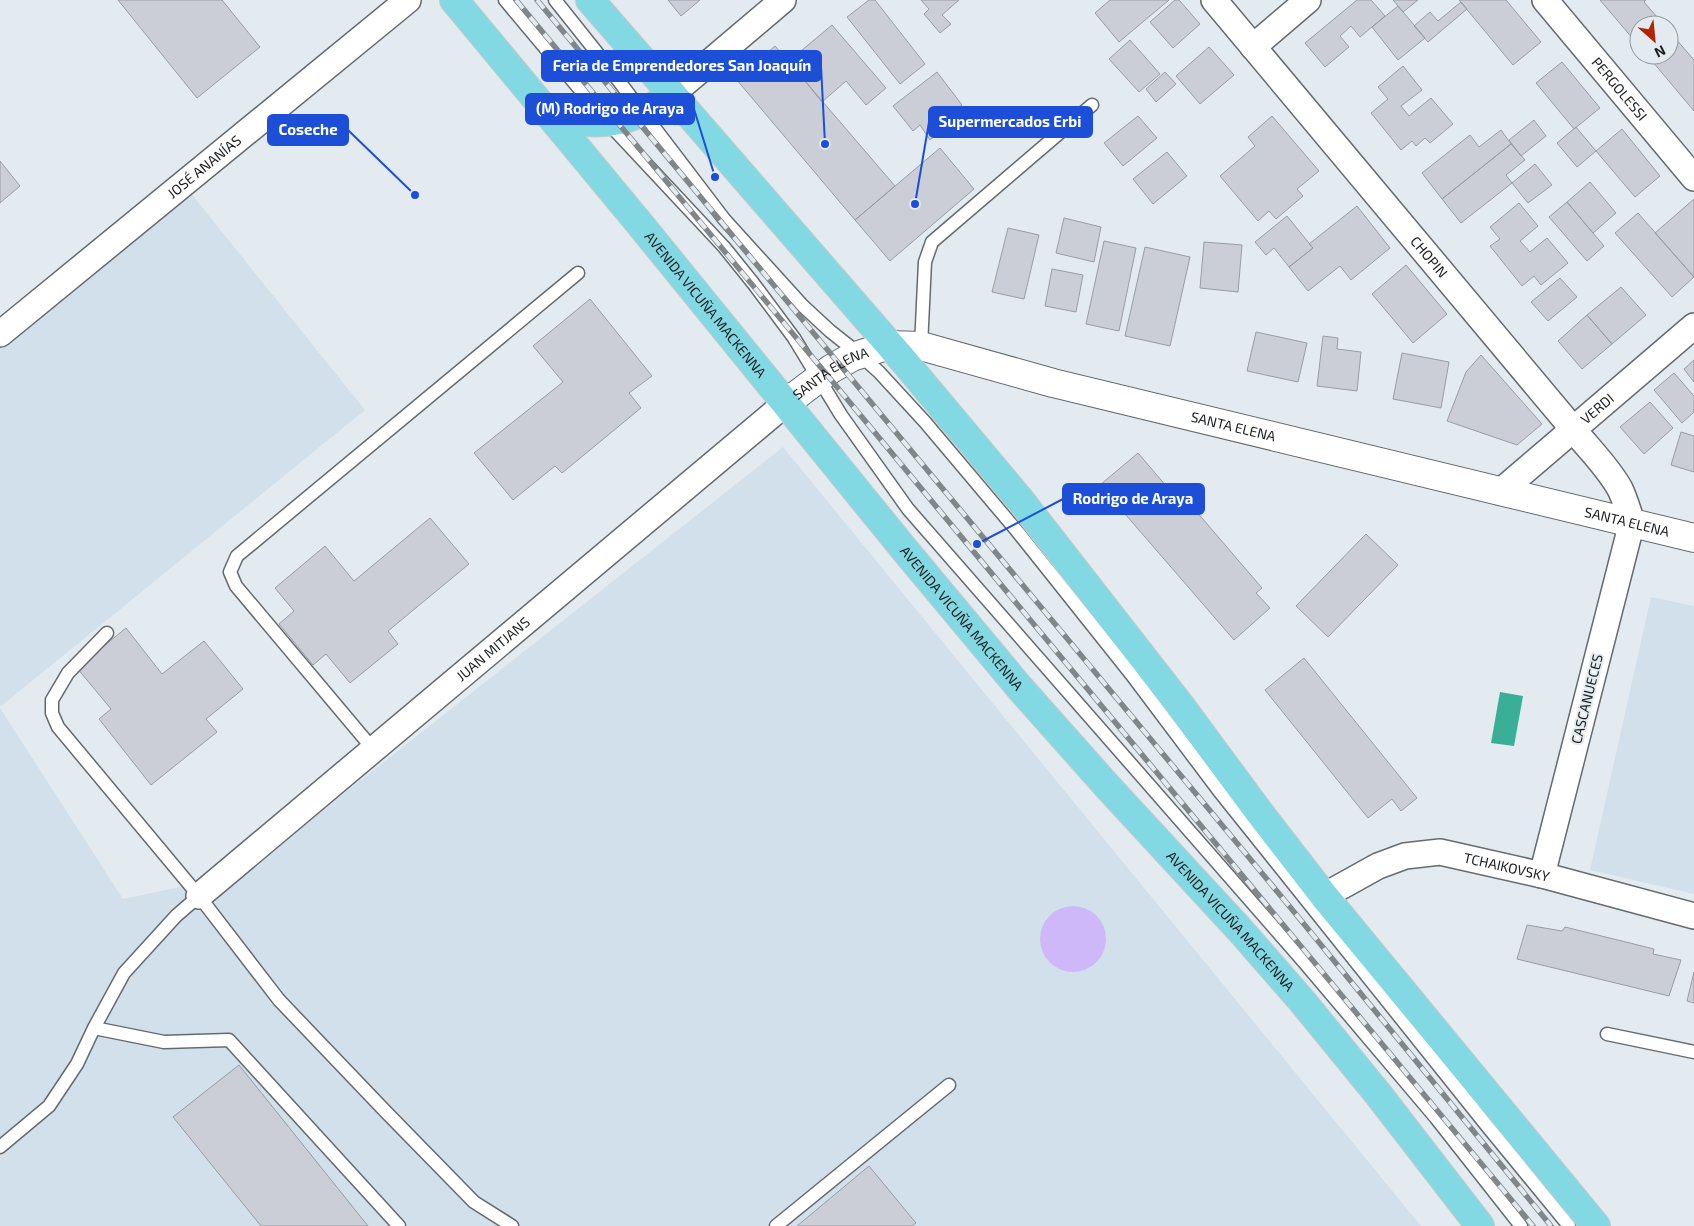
<svg xmlns="http://www.w3.org/2000/svg" width="1694" height="1226" viewBox="0 0 1694 1226" font-family="'Exo 2',sans-serif">
<style>
.built{fill:#d1e0ea}
.green{fill:#cfb8fa}
.water{fill:#39af97}
.building{fill:#cbced6;stroke:#999ca3}
.lines{fill:none;stroke-linecap:round;stroke-linejoin:round}
.lane-casing{stroke:#646b6f;stroke-width:15}
.street-casing{stroke:#646b6f;stroke-width:28}
.secondary-casing{stroke:#646b6f;stroke-width:30}
.primary-casing{stroke:#c8c9c9;stroke-width:30}
.lane{stroke:#fff;stroke-width:12}
.street{stroke:#fff;stroke-width:25}
.secondary{stroke:#fff;stroke-width:28}
.primary{stroke:#83d9e3;stroke-width:28}
.rail-casing{stroke:#818689;stroke-width:5.5}
.rail{stroke:#e3ebf0;stroke-width:4;stroke-dasharray:11;stroke-linecap:butt}
.labels{text-anchor:middle;stroke-width:4;stroke-linejoin:round;paint-order:stroke}
.street-label{font-size:14px;fill:#1a1c1e;stroke:#e3ebf0}
.leader{fill:none;stroke:#1d4ed8;stroke-width:2}
.callout-dot{fill:#1d4ed8;stroke:#e3ebf0;stroke-width:2}
.callout{fill:#1d4ed8;stroke:#1d4ed8;stroke-width:2}
.callout-label{font-size:15px;text-anchor:middle;font-weight:bold;fill:#fff}
</style>
<rect width="100%" height="100%" fill="#e3ebf0"/>
<path class="built" d="M186,187L365,410L0,707V329Z
M783,447L1421,1226H0V708L123,899L242,874Z
M1651,597L1694,606V894L1590,870Z"/>
<path class="green" d="M1040 939a33 33 0 1 1 66 0a33 33 0 1 1-66 0Z"/>
<path class="water" d="M1500,692L1523,696L1514,746L1491,743Z"/>
<path class="building" d="M118,0H222L260,47L197,98Z
M668,0H700L681,16Z
M869,0H875L925,64L900,84L847,17Z
M921,0H959L942,15L951,24L940,33L924,14L929,9Z
M1110,0H1169L1119,42L1095,13Z
M1175,0H1179L1200,24L1173,48L1150,22Z
M1357,0H1371L1385,16L1360,37L1351,26L1340,36L1349,47L1325,67L1305,43Z
M1393,0H1418L1403,12Z
M1459,0H1506L1541,42L1513,65Z
M1600,0H1646L1644,2L1664,25H1639V46Z
M1461,2L1467,9L1428,42L1414,26L1430,12L1438,21Z
M1398,6L1425,38L1398,60L1372,27Z
M832,25L886,88L866,105L846,81L822,102L789,61Z
M1669,31L1694,60V111L1647,55H1669Z
M1130,40L1160,74L1139,92L1109,59Z
M775,46L895,186L855,220L736,79Z
M1209,47L1234,75L1200,104L1176,76Z
M1562,62L1600,108L1574,129L1536,83Z
M1403,66L1422,90L1401,106L1409,116L1431,98L1453,124L1430,143L1425,138L1416,146L1412,141L1401,150L1371,113L1388,99L1378,87Z
M937,72L962,105L937,125L941,131L930,140L920,125L913,131L893,106Z
M1165,72L1176,84L1156,102L1146,89Z
M1138,116L1157,138L1123,166L1104,143Z
M1272,116L1319,171L1297,189L1303,196L1276,219L1269,211L1258,221L1220,176L1255,146L1248,137Z
M1534,120L1546,136L1521,156L1509,140Z
M1576,127L1596,151L1577,167L1557,143Z
M1622,129L1660,176L1635,197L1596,151Z
M1501,130L1511,144L1442,199L1422,173L1470,135L1479,147Z
M1511,144L1525,160L1506,175L1512,183L1461,223L1442,199Z
M940,148L974,189L890,261L855,220Z
M1167,152L1187,176L1153,204L1133,179Z
M0,161L20,186L0,203Z
M1535,164L1552,185L1528,203L1512,183Z
M1590,182L1616,213L1593,233L1567,202Z
M1694,199V277L1655,233Z
M1567,202L1604,246L1587,261L1549,217Z
M1519,203L1538,226L1520,241L1530,252L1547,238L1568,263L1541,285L1534,276L1522,286L1490,246L1500,239L1490,227Z
M1357,206L1390,248L1351,280L1340,266L1308,291L1289,267L1313,248L1309,244Z
M1638,213L1694,277L1672,297L1615,233Z
M1287,216L1313,248L1289,267L1274,248L1266,255L1255,242Z
M1064,218L1101,227L1094,262L1056,253Z
M1008,228L1039,235L1024,299L992,292Z
M1104,241L1136,248L1119,331L1086,324Z
M1204,242L1242,245L1238,292L1200,288Z
M1145,247L1190,257L1170,346L1125,336Z
M1406,265L1447,314L1413,343L1372,294Z
M1052,269L1083,275L1076,312L1045,306Z
M1560,278L1577,297L1548,321L1531,302Z
M1621,287L1646,315L1612,344L1587,315Z
M590,299L652,376L629,393L641,408L562,473L555,466L513,500L474,453L563,382L533,346Z
M1587,315L1612,344L1582,369L1558,341Z
M1256,332L1307,343L1298,382L1247,371Z
M1323,336L1338,338L1337,349L1361,352L1357,391L1317,386Z
M1402,353L1449,362L1441,408L1393,399Z
M1481,355L1542,424L1517,445L1447,421L1466,372Z
M1694,360V382L1684,369Z
M1674,373L1694,396V412L1682,423L1654,390Z
M1650,402L1673,428L1644,454L1620,427Z
M1681,432L1694,436V472L1671,465Z
M1138,453L1167,487L1172,483L1262,588L1256,593L1270,608L1234,640L1100,485Z
M430,518L469,564L388,631L398,644L350,683L326,654L313,665L279,624L294,611L275,588L325,546L354,581Z
M1366,534L1398,565L1328,637L1296,606Z
M126,628L162,674L204,641L243,689L206,719L217,732L151,785L99,719L111,709L77,668Z
M1304,658L1417,798L1401,811L1392,799L1368,818L1265,690Z
M1527,925L1562,931L1565,927L1654,949L1653,954L1681,960L1669,996L1517,959Z
M1694,972V1003L1687,1001Z
M239,1065L368,1226H261L173,1117Z
M869,1166L916,1223L912,1226H797Z"/>
<g class="lines">
<defs>
<path id="lane" d="M505,0L608,123L724,247L753,283L794,338L841,415L908,509L1304,962L1436,1118L1521,1226
M555,0L602,59L724,219L803,306L830,331L859,354L879,372L925,422L1017,531L1131,674L1219,791L1487,1126L1569,1226
M921,346L925,262L932,242L1092,105
M107,633L68,673L52,700V713L58,727L199,896L279,1000L386,1112L474,1202L512,1226
M373,749L236,586L230,572L237,556L578,273
M94,1028L164,1042L229,1040L399,1226
M1607,1034L1694,1052
M0,1147L49,1106L77,1064L94,1028L124,973L176,916L199,896
M776,1226L949,1085"/>
<g id="street">
<path id="s1" d="M1214,0L1573,429C1588,448 1608,467 1620,489C1625,499 1628,511 1632,522L1542,875"/>
<path id="s2" d="M1545,0L1694,178"/>
<path d="M1253,47L1308,0"/>
<path d="M672,94L783,0"/>
<path id="s3" d="M0,334L408,0"/>
<path id="s4" d="M1500,492L1694,326"/>
<path id="s5" d="M199,896L786,403"/>
<path id="s6" d="M1324,896L1378,866L1405,856L1440,852L1542,875L1694,916"/>
</g>
<g id="secondary">
<path id="s7" d="M786,403L831,369L852,357L890,345L921,346L1053,383L1694,538"/>
</g>
<g id="primary">
<path id="s8" d="M454,0L639,223L904,549L1019,687L1107,786L1240,930L1302,1001L1378,1094L1480,1226"/>
<path d="M590,0L902,359L1021,501L1180,705L1259,812L1324,896L1596,1226"/>
<path d="M550,115C597,129 633,124 672,94"/>
</g>
</defs>
<use href="#lane" class="lane-casing"/>
<use href="#street" class="street-casing"/>
<use href="#secondary" class="secondary-casing"/>
<use href="#primary" class="primary-casing"/>
<use href="#lane" class="lane"/>
<use href="#street" class="street"/>
<use href="#secondary" class="secondary"/>
<use href="#primary" class="primary"/>
<defs>
<path id="rail" d="M516,0L1533,1226
M537,0L1290,907L1551,1226"/>
</defs>
<use href="#rail" class="rail-casing"/>
<use href="#rail" class="rail"/>
</g>
<g class="labels">
<g class="street-label">
<text dy="5" stroke="none"><textPath href="#s2" startOffset="116">PERGOLESSI</textPath></text>
<text dy="5" stroke="none"><textPath href="#s3" startOffset="264">JOSÉ ANANÍAS</textPath></text>
<text dy="5" stroke="none"><textPath href="#s1" startOffset="335">CHOPIN</textPath></text>
<text dy="5" stroke="none"><textPath href="#s8" startOffset="395">AVENIDA VICUÑA MACKENNA</textPath></text>
<text dy="5" stroke="none"><textPath href="#s7" startOffset="54">SANTA ELENA</textPath></text>
<text dy="5" stroke="none"><textPath href="#s4" startOffset="128">VERDI</textPath></text>
<text dy="5" stroke="none"><textPath href="#s7" startOffset="474">SANTA ELENA</textPath></text>
<text dy="5" stroke="none"><textPath href="#s7" startOffset="879">SANTA ELENA</textPath></text>
<text dy="5" stroke="none"><textPath href="#s8" startOffset="800">AVENIDA VICUÑA MACKENNA</textPath></text>
<text dy="5" stroke="none"><textPath href="#s5" startOffset="384">JUAN MITJANS</textPath></text>
<text transform="translate(1587 699) rotate(-76)" y="5">CASCANUECES</text>
<text dy="5" stroke="none"><textPath href="#s6" startOffset="194">TCHAIKOVSKY</textPath></text>
<text dy="5" stroke="none"><textPath href="#s8" startOffset="1205">AVENIDA VICUÑA MACKENNA</textPath></text>
</g>
</g>
<path class="leader" d="M825 144L821 66M715 177L694 109M915 204L929 122M415 195L348 130M977 544L1063 499"/>
<g class="callout-dot">
<circle cx="825" cy="144" r="5"/>
<circle cx="715" cy="177" r="5"/>
<circle cx="915" cy="204" r="5"/>
<circle cx="415" cy="195" r="5"/>
<circle cx="977" cy="544" r="5"/>
</g>
<g class="callout">
<rect x="542" y="51" width="279" height="30" rx="5"/>
<rect x="526" y="94" width="168" height="30" rx="5"/>
<rect x="929" y="107" width="163" height="30" rx="5"/>
<rect x="268" y="115" width="80" height="30" rx="5"/>
<rect x="1063" y="484" width="141" height="30" rx="5"/>
</g>
<g class="callout-label">
<text x="682" y="71">Feria de Emprendedores San Joaquín</text>
<text x="610" y="114">(M) Rodrigo de Araya</text>
<text x="1010" y="127">Supermercados Erbi</text>
<text x="308" y="135">Coseche</text>
<text x="1133" y="504">Rodrigo de Araya</text>
</g>
<g transform="translate(1654 40) rotate(153)"><circle r="24" fill="#e3ebf0" stroke="#93989c"/>
<path d="M0-4L9 19L0 12L-9 19Z" fill="#b12405"/>
<text y="-8" font-size="14" font-weight="bold" text-anchor="middle" fill="#1a1c1e">N</text>
</g>
</svg>
